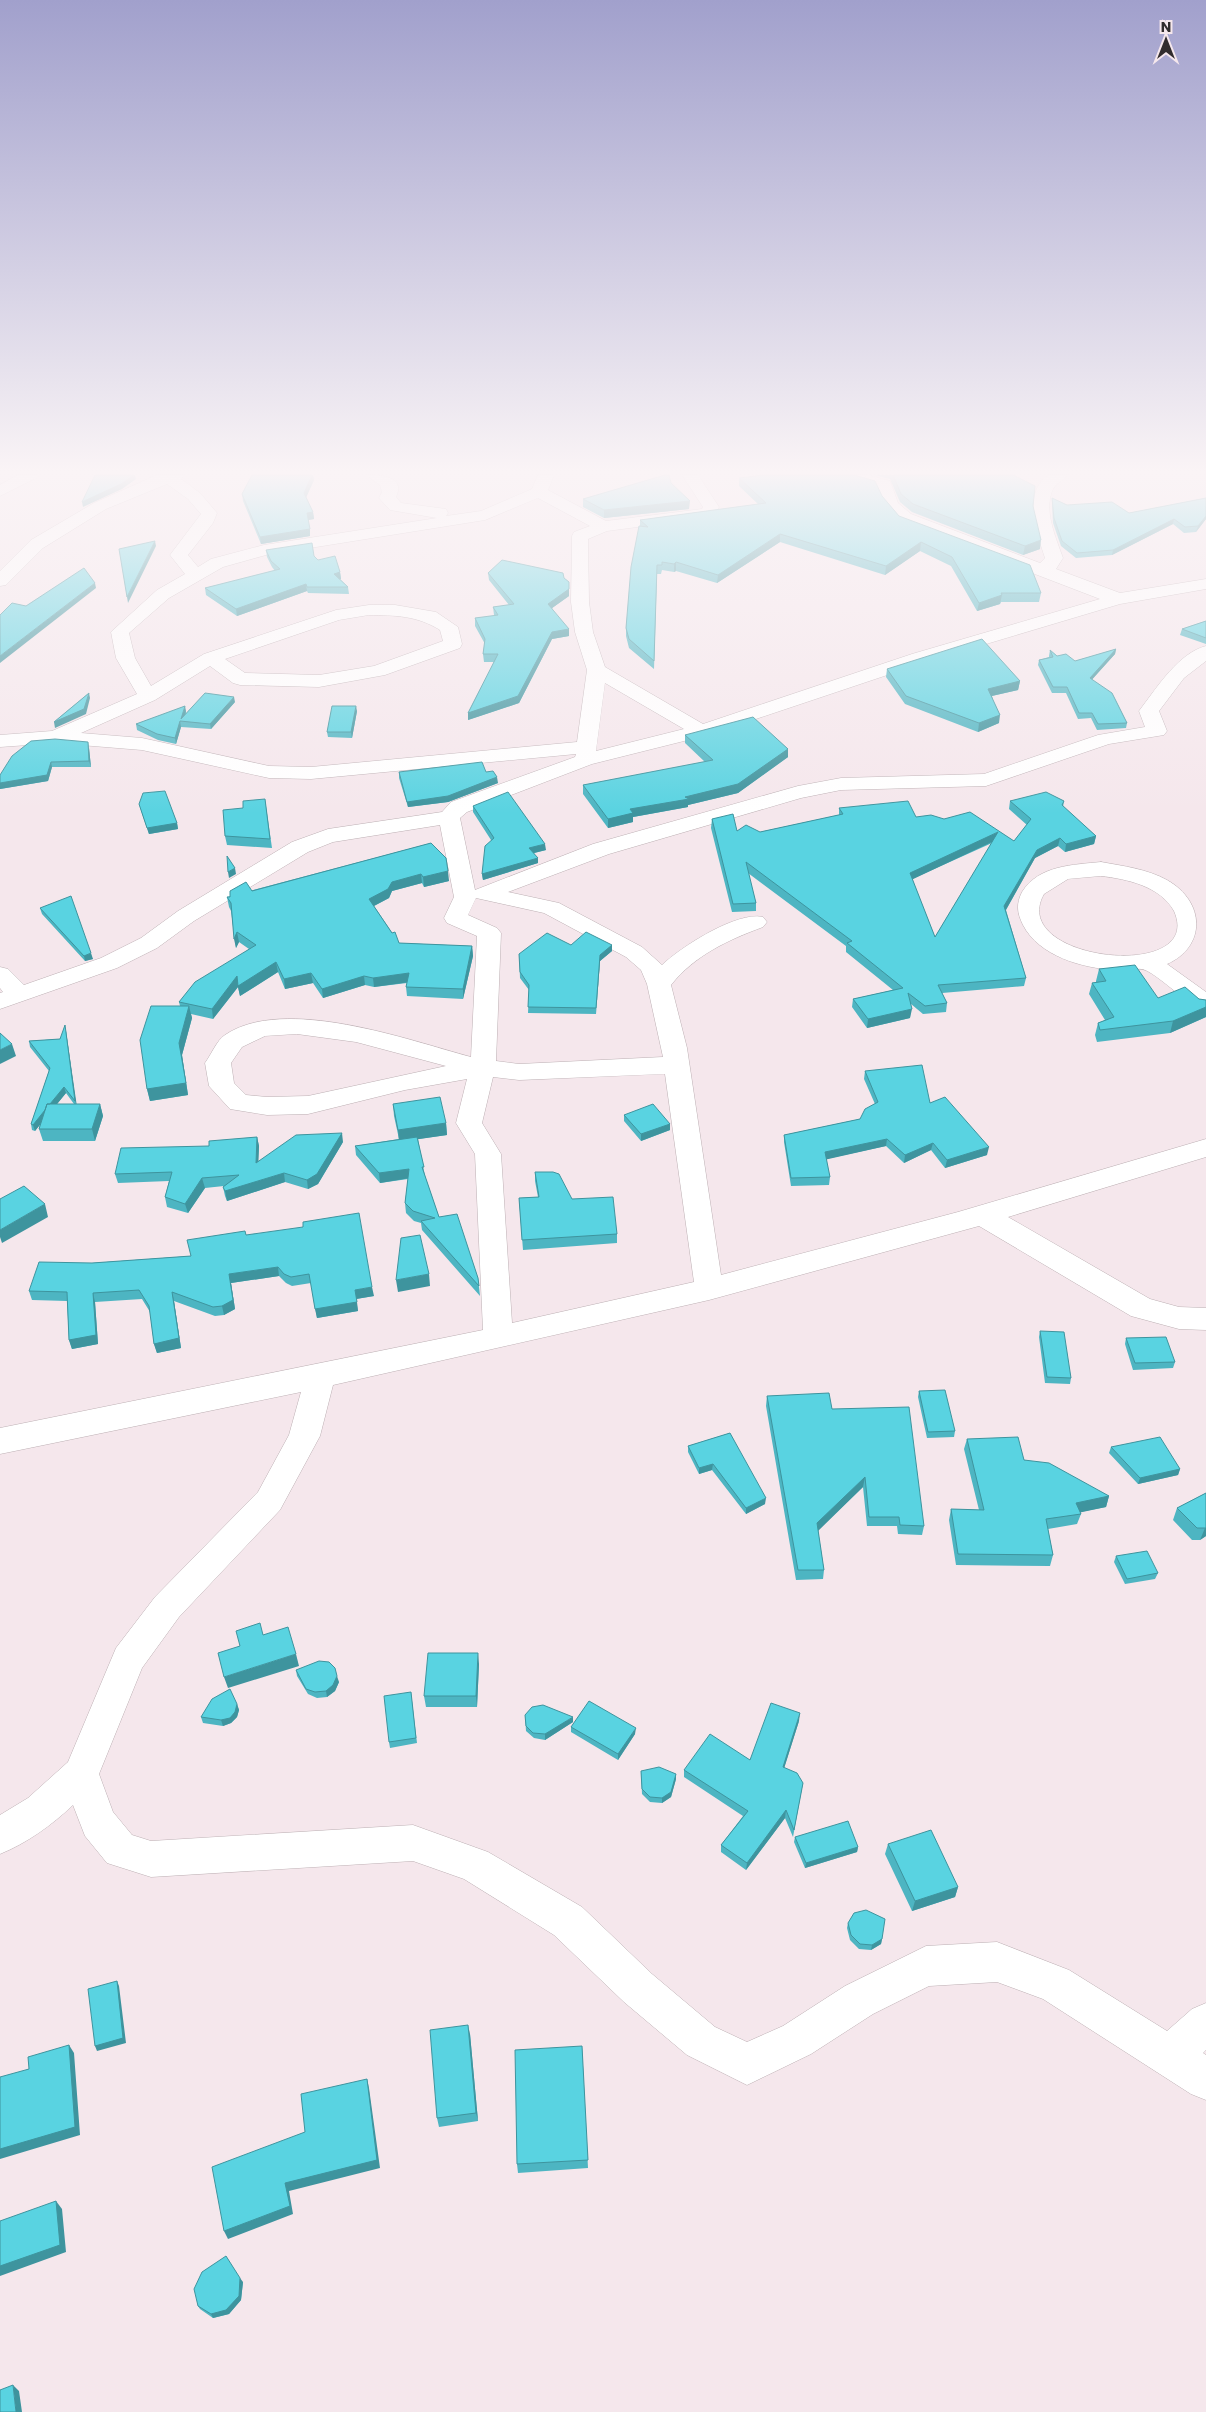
<svg xmlns="http://www.w3.org/2000/svg" width="1206" height="2412" viewBox="0 0 1206 2412" font-family="Poppins,sans-serif">
<style>
.lines{fill:none;stroke-linecap:round;stroke-linejoin:round}
.minor-casing{stroke:#bdb0b4;stroke-width:1}
.minor{fill:#fff;fill-rule:evenodd}
.wall{fill:#4db5c2;fill-rule:evenodd}
.shaded-wall{fill:#3e949e}
.building{fill:#59d3e1;stroke:#3e949e;fill-rule:evenodd}
</style>
<rect width="100%" height="100%" fill="#f5e7ec"/>
<g class="lines">
<defs>
<path id="minor" d="M18,475H38L36,478L0,496V485Z
M157,475H184L181,479L200,493L217,513L213,523L188,555L198,567L211,559L264,545L437,518L390,510L379,498L382,492L380,485L366,475C380,475 406,476 396,497L401,503L446,509L448,513L446,516L481,511L532,489L538,475H554L548,490L606,521L702,509L703,507L682,475H698L719,507L713,517L607,531L588,539L589,602L593,632L605,667L703,724L912,654L1100,599L899,522L882,503L876,487L841,478L839,475H867L890,481L898,503L911,514L1040,563L1045,558C1037,533 1022,494 1048,475H1067C1063,481 1056,483 1053,489C1043,510 1056,538 1063,558L1056,569L1120,593L1206,579V589L1120,604L926,662L708,735L592,764L467,812L460,818L475,890L593,844L798,786L841,778L984,774L1098,735L1145,727L1139,711L1142,707C1158,686 1179,653 1206,646V661L1184,678L1159,711L1167,731L1164,735L1109,744L986,786L841,790L801,798L609,854L508,892L559,903L642,947L662,965C681,947 737,911 763,917L767,922L763,927C728,940 695,955 671,985L687,1048L721,1275L958,1212L1206,1139V1157L1008,1217L1150,1299L1179,1307L1206,1308V1330L1179,1329L1131,1316L979,1226L709,1300L333,1385L320,1436L280,1510L179,1617L142,1668L99,1774L113,1812L132,1835L151,1841L413,1825L488,1852L582,1907L652,1974L715,2027L747,2042L783,2026L845,1986L926,1946L997,1942L1069,1970L1167,2031L1192,2009L1206,2003V2050L1203,2053L1206,2055V2100L1191,2094L1043,1999L997,1982L929,1986L873,2014L811,2054L747,2085L687,2055L624,2002L554,1935L464,1879L413,1861L151,1877L107,1863L85,1836L73,1805C52,1825 27,1843 0,1854V1815L28,1798L68,1762L116,1648L155,1597L258,1492L289,1435L301,1392L0,1454V1428L483,1330L475,1154L456,1123L467,1079L405,1090L308,1114L267,1115L230,1109L209,1086L205,1063C211,1055 217,1040 225,1035C284,995 408,1040 471,1057L477,936L447,923L444,918L454,897L440,825L333,842L308,852L194,921L157,948L117,968L0,1009V993L3,992L0,988V967L8,969L24,985L101,958L141,938L178,911L292,842L328,829L442,812L451,802L575,757L576,754L311,779L269,778L142,750L56,743L0,747V735L52,731L137,694L116,658L111,632L157,590L185,574L170,555L201,514L188,499L167,484L106,509L43,548L6,585L0,586V571L31,540L94,503ZM538,498L590,526L574,532L572,536L571,602L575,632L587,670L577,742L311,767L269,766L142,738L81,733L155,700L210,666L233,683L240,685L319,687L385,675L460,648L462,644L458,627L436,612L395,605H369L336,610L204,654L151,686L135,658L129,633L169,598L223,567L266,555L485,520ZM369,615C395,615 418,616 440,630L443,641L374,666L319,675L245,673L225,659L339,620ZM605,683L684,729L596,751ZM476,898L544,913L626,957L641,970L647,984L663,1057L519,1064L496,1061L501,933L497,928L468,915ZM297,1034L356,1042L446,1066L308,1096L267,1097L246,1095L234,1083L231,1063L242,1047L265,1036ZM665,1074L694,1282L512,1323L501,1154L482,1123L493,1077L519,1080Z
M1101,862C1123,866 1147,869 1167,880C1206,902 1206,947 1167,964L1206,992V1012L1197,1009C1186,1001 1156,974 1145,970C1138,967 1123,971 1115,970C1082,968 1039,956 1023,925C1017,913 1016,904 1022,892C1039,865 1073,865 1101,862ZM1101,876C1127,879 1160,886 1174,911C1206,983 1006,961 1044,894L1068,879Z"/>
</defs>
<use href="#minor" class="minor-casing"/>
<use href="#minor" class="minor"/>
</g>
<path class="wall" d="M252,475H313L314,480L306,497L313,512L314,519L308,520L310,536L261,544L243,501L242,494Z
M875,475H1013L1033,506L1040,549L1023,555L912,512L900,502L890,479Z
M739,478L882,496L899,516L1041,593L1039,602H1001L1000,604L977,611L951,566L920,551L885,575L780,542L717,583L676,571L674,572L662,570L661,574H657L654,669L629,648L626,636V628L640,526V520L758,504L739,486Z
M671,483L689,509L604,518L583,507V499Z
M1052,498L1067,505L1129,513L1206,498V519L1196,532L1184,533L1173,524L1112,555L1076,558L1061,546L1053,523L1052,503Z
M266,550L314,556L318,560L340,572L341,579H340L348,587L349,594L308,593L307,591L237,616L206,595L205,588L275,571L272,567L267,557Z
M488,573L564,578L569,582V596L552,608L569,636L552,639L519,703L468,720L494,662H484L483,654L485,644L475,626V618L494,616V615L493,607L509,605L489,580Z
M1206,621V644L1180,635L1182,629Z
M1116,649L1115,654L1092,679L1127,723L1126,728L1097,730L1091,718L1078,719L1066,693H1052L1038,665L1039,660L1049,657V656L1050,650L1057,656L1075,661Z
M887,669L1020,681L1018,690L992,696L999,723L978,732L905,704L886,677Z
M235,702L211,729L181,727L176,744L158,740L137,730L136,724L186,711V713Z
M357,711L352,738L328,737L327,732Z
M685,735L788,749V757L738,793L688,805V807L633,817V822L608,828L583,794V785L705,762L685,743Z
M89,748L91,767H52L48,781L0,789V775Z
M399,772H486L498,783L448,802L408,807L399,778Z
M265,799L272,848L227,845L225,836L243,808Z
M1010,801H1064L1063,807L1096,836L1094,844L1065,852L1058,846L1035,858L1006,910L1026,978L1024,986L942,993L947,1003L946,1012L923,1014L911,1004L910,1018L867,1028L852,1007L853,999L893,990L846,952V946L748,873L756,903V911L732,912L711,828L712,819L737,831L760,832L839,815V808L916,817L1014,841L1027,825L1009,809ZM992,843L935,937L912,879Z
M139,804L177,823L178,829L149,834Z
M473,806L546,850L534,853L538,863L483,880L482,874L491,840L473,812Z
M431,843L449,881L424,887L422,883L392,891L389,898L374,906L399,943L472,946L473,956L463,999L407,996L406,987L407,983L374,987L365,985L323,998L313,983L285,989L278,972L240,996L238,987L213,1019L191,1014L192,1018L182,1055L188,1095L150,1101L147,1089L180,1006L179,1002L249,949L239,942L236,948L231,911L229,907L227,897Z
M40,908L93,959L85,961L42,914Z
M571,945H612V951L600,961L596,1014L528,1013L529,990L520,978L519,954Z
M1099,969L1158,998L1199,999L1206,1000V1017L1170,1033L1097,1042L1095,1035L1098,1023L1105,1020L1089,994L1092,983L1096,982V981Z
M66,1031L76,1104H100L103,1116L95,1141H43L39,1129L40,1124L35,1131L32,1130L31,1124L49,1071L30,1047L29,1041L60,1039ZM66,1093L74,1104H57Z
M865,1071L930,1103L987,1155L945,1168L931,1150L904,1163L886,1146L826,1159L830,1177L829,1185L791,1186L784,1142V1135L860,1119L875,1104L864,1079Z
M393,1104L446,1123L447,1135L418,1139L425,1176L439,1217L478,1278L480,1296L422,1230L421,1223L414,1221L406,1213L405,1203L408,1179L380,1183L356,1155L355,1146L399,1139L394,1116Z
M624,1115L670,1124V1130L641,1141L624,1121Z
M257,1137L259,1146L258,1161L343,1142L318,1184L308,1189L285,1182L227,1201L225,1196L223,1187L224,1186L205,1188L188,1213L167,1207L165,1197L169,1181L118,1183L115,1174L209,1146Z
M535,1172L572,1199L617,1234V1243L523,1250L519,1198L538,1197L535,1181Z
M246,1235L374,1296L356,1299L358,1311L317,1318L311,1283L292,1286L286,1283L279,1276L231,1283L235,1309L224,1315L215,1316L174,1301L181,1348L157,1353L154,1344L150,1312L142,1299L95,1302L98,1344L72,1349L69,1340L67,1301L32,1300L29,1291L92,1263L191,1256Z
M1040,1331L1071,1378L1070,1384L1045,1383L1039,1337Z
M1126,1338L1175,1362L1173,1368L1133,1370L1125,1344Z
M919,1391L955,1431L954,1437L927,1438L918,1397Z
M767,1396L832,1409L924,1526L922,1535L898,1534L897,1526H867L863,1487L818,1530L824,1570L823,1579L796,1580L766,1406Z
M730,1433L765,1504L746,1514L712,1470L699,1474L688,1452V1446Z
M967,1439L1024,1460L1109,1496L1106,1507L1080,1512L1081,1514L1077,1524L1048,1529L1053,1555L1050,1566L956,1565L949,1520L951,1509L979,1510L964,1449Z
M1111,1447L1180,1469L1178,1475L1138,1484L1109,1453Z
M1206,1493V1536L1200,1540H1192L1173,1520L1177,1508Z
M1116,1556L1158,1573L1155,1579L1125,1584L1114,1562Z
M479,1664L477,1707H426L424,1696Z
M296,1670L339,1682L335,1691L327,1697L317,1698L308,1694L297,1676Z
M411,1692L417,1743L390,1748L389,1742Z
M237,1704L239,1710L237,1717L231,1723L223,1726L203,1723L201,1717Z
M525,1715L573,1722L545,1740L534,1738L526,1731Z
M799,1721L784,1768L803,1783L793,1837L785,1818L746,1870L721,1852V1845L743,1816L684,1777V1770L750,1760Z
M571,1727L635,1734L618,1760L571,1732Z
M641,1771L676,1779L671,1797L662,1803L650,1802L642,1794Z
M795,1837L858,1847L857,1852L805,1868L794,1842Z
M888,1844L958,1887L955,1897L912,1911L885,1854Z
M848,1923L882,1939L881,1944L871,1950L859,1949L850,1940L847,1928Z
M470,2034L478,2121L439,2127L437,2118Z
M582,2046L588,2168L518,2173L517,2164Z
M243,2282L241,2300L229,2314L213,2318L200,2309L198,2306Z"/>
<path class="shaded-wall" d="M134,475H135L136,479L122,489L83,507L82,502Z
M312,475H313L314,480L305,500L304,493Z
M690,501L689,509L604,518V510Z
M313,512L314,519L308,520L307,513Z
M1206,516V519L1196,532L1198,526Z
M1174,519L1173,524L1112,555L1113,550Z
M310,529V536L261,544L260,537Z
M780,534V542L717,583L718,575Z
M1041,540L1040,549L1023,555L1025,546Z
M155,541L156,546L128,603L127,597Z
M921,542L920,551L885,575L886,566Z
M676,562V571L674,572V564Z
M340,572L341,579L335,581L334,574Z
M95,583L96,588L0,663V656Z
M306,584L307,591L237,616L236,609Z
M569,589V596L548,611V604Z
M1002,595L1000,604L977,611L979,603Z
M569,629V636L552,639L519,703L468,720V713L552,632Z
M1116,649L1115,654L1089,683L1090,678Z
M1020,681L1018,690L987,697L988,689Z
M89,693L90,698L86,714L55,728L54,722Z
M234,697L235,702L211,729L210,724Z
M185,706L186,711L183,721L181,719Z
M356,706L357,711L352,738L351,732Z
M1000,715L999,723L978,732L979,723Z
M180,721L181,727L176,744L175,738Z
M88,742L89,748L91,767L89,761Z
M788,749V757L738,793L688,805V807L633,817V822L608,828V819L630,809L685,797Z
M51,762L52,767L48,781L0,789V783Z
M497,777L498,783L448,802L408,807L407,802Z
M177,823L178,829L149,834L147,828Z
M998,832L996,840L909,881L910,873Z
M1096,836L1094,844L1065,852L1066,844Z
M1060,838L1058,846L1035,858L1003,915L1004,906L1037,850Z
M545,844L546,850L530,854L529,848Z
M538,858V863L483,880L482,874Z
M235,868L236,874L229,878L228,872Z
M448,871L449,881L424,887L423,877Z
M421,874L422,883L392,891L389,898L370,908L369,899L392,882Z
M237,932L239,942L236,948L234,939Z
M612,945V951L600,961L596,1014L600,955Z
M472,946L473,956L463,999V989Z
M91,953L93,959L85,961L84,956Z
M276,962L278,972L240,996L238,987L213,1019L212,1009L237,976Z
M311,973L313,983L285,989L284,979Z
M409,973L410,982L374,987L373,978Z
M364,976L365,985L323,998L322,989Z
M189,1006L192,1018L182,1055L188,1095L150,1101L147,1089L179,1043Z
M1206,1007V1017L1170,1033L1173,1021Z
M912,1009L910,1018L867,1028L868,1019Z
M65,1025L66,1031L77,1107L75,1101Z
M12,1044L16,1056L0,1064V1050Z
M64,1087L66,1093L35,1131L33,1125Z
M100,1104L103,1116L95,1141L92,1129Z
M446,1123L447,1135L399,1142L398,1130Z
M670,1124V1130L641,1141V1134Z
M342,1133L343,1142L318,1184L308,1189L307,1180Z
M257,1137L259,1146L258,1172L256,1163Z
M887,1139L886,1146L824,1160L825,1152Z
M933,1143L931,1150L904,1163L905,1155Z
M989,1147L987,1155L945,1168L947,1160Z
M409,1169L410,1178L380,1183L379,1173Z
M284,1173L285,1182L227,1201L225,1191Z
M202,1178L205,1188L188,1213L185,1204Z
M45,1204L48,1217L2,1243L0,1237V1230Z
M278,1267L279,1276L231,1283L235,1309L224,1315L222,1306L229,1274Z
M429,1274L430,1286L398,1292L396,1280Z
M372,1287L374,1296L356,1299L355,1290Z
M172,1292L174,1301L181,1348L157,1353L154,1344Z
M93,1293L95,1302L98,1344L72,1349L69,1340Z
M357,1302L358,1311L317,1318L315,1309Z
M713,1464L712,1470L699,1474V1468Z
M1180,1469L1178,1475L1138,1484L1140,1478Z
M865,1477L863,1487L816,1533L817,1523Z
M1109,1496L1106,1507L1073,1514L1076,1503Z
M766,1498L765,1504L746,1514V1508Z
M1205,1528H1206V1536L1200,1540Z
M478,1653L479,1664L477,1707L476,1696Z
M296,1654L299,1666L228,1688L224,1677Z
M337,1676L339,1682L335,1691L327,1697L326,1691Z
M237,1704L239,1710L237,1717L231,1723L223,1726L221,1720Z
M800,1713L799,1721L782,1775L783,1767Z
M573,1717V1722L545,1740V1734Z
M636,1728L635,1734L618,1760V1754Z
M676,1774V1779L671,1797L662,1803V1798Z
M786,1810L785,1818L746,1870L747,1863Z
M858,1847L857,1852L805,1868L806,1863Z
M958,1887L955,1897L912,1911L915,1901Z
M882,1939L881,1944L871,1950L872,1945Z
M117,1981L119,1986L126,2043L97,2051L95,2046Z
M468,2025L470,2034L478,2121L476,2113Z
M69,2045L74,2053L80,2135L0,2159V2149Z
M367,2079L369,2088L380,2168L289,2191L293,2214L228,2239L224,2231L285,2183Z
M56,2201L62,2209L66,2252L0,2276V2266Z
M240,2278L243,2282L241,2300L229,2314L213,2318L211,2314Z
M13,2385L19,2391L22,2412H16Z"/>
<path class="building" d="M95,475H134L121,484L82,502Z
M252,475H312L304,493L313,512L307,513L310,529L260,537L242,494Z
M665,475H669L671,483L690,501L604,510L583,499Z
M765,475H854L875,481L882,496L899,516L1030,565L1041,593H1001L1002,595L979,603L952,557L921,542L886,566L780,534L718,575L676,562L674,564L662,562V565H657L654,661L629,639L626,628L631,567L639,526L648,527L640,520L766,503L739,478Z
M893,475H1013L1035,486L1033,506L1041,540L1025,546L913,504L901,494Z
M1052,498L1067,505L1112,502L1129,513L1206,498V516L1198,526L1185,527L1174,519L1113,550L1077,553L1062,541L1054,518Z
M155,541L127,597L119,549Z
M312,543L314,556L318,560L335,556L340,572L334,574L348,587H307L306,584L236,609L205,588L280,569L271,561L266,550Z
M502,560L563,573L564,578L569,582V589L548,604L569,629L552,632L518,696L468,713L498,654H483L485,639L475,618L498,615L493,607L514,604L488,573Z
M84,568L95,583L0,656V615L12,603L26,606Z
M1206,621V638L1182,629Z
M982,639L1020,681L988,689L1000,715L979,723L906,696L887,669Z
M1116,649L1090,678L1112,693L1127,723L1098,724L1092,713H1079L1067,687H1053L1039,660L1053,657L1050,650L1057,656L1066,654L1075,661Z
M89,693L84,709L54,722Z
M205,693L234,697L210,724L180,721L175,738L157,734L136,724L185,706L181,719Z
M332,706H356L351,732H327Z
M753,717L788,749L738,784L685,797L689,799L630,809L633,813L608,819L583,785L713,760L685,735Z
M55,739L88,742L89,761L51,762L47,775L0,783V775L12,756L31,741Z
M482,762L486,772L493,771L497,777L448,796L407,802L399,772Z
M165,791L177,823L147,828L139,804L143,793Z
M508,792L545,844L529,848L538,858L482,874L485,846L494,838L473,806Z
M1046,792L1064,801L1062,805L1096,836L1066,844L1060,838L1037,850L1004,906L1026,978L938,985L947,1003L925,1006L908,993L912,1009L868,1019L853,999L903,988L847,943L852,941L746,862L756,903L733,904L712,819L733,814L737,831L746,825L760,832L843,814L839,808L908,801L916,817L931,815L944,819L970,812L1014,841L1031,819L1010,801ZM998,832L935,937L910,873Z
M265,799L270,839L225,836L223,810L243,808V801Z
M431,843L446,858L448,871L423,877L421,874L392,882L388,889L369,899L392,933L395,932L399,943L472,946L463,989L406,987L409,973L373,978L364,976L322,989L311,973L284,979L276,962L238,986L237,976L212,1009L179,1002L195,982L256,945L237,932L234,939L231,903L227,897H230V891L246,882L252,891Z
M227,856L235,868L228,872Z
M71,896L91,953L84,956L40,908Z
M586,932L612,945L600,955L596,1008L528,1007L529,985L520,972L519,954L547,933L571,945Z
M1135,965L1158,998L1185,987L1199,999L1206,1000V1007L1173,1021L1100,1030L1098,1023L1114,1017L1092,983L1106,981L1099,969Z
M151,1006H189L179,1043L186,1083L147,1089L140,1040Z
M65,1025L75,1101L64,1087L50,1104H47L45,1110L33,1125L31,1124L50,1068L29,1041L60,1039Z
M0,1033L12,1044L0,1050Z
M922,1065L930,1103L945,1097L989,1147L947,1160L933,1143L905,1155L887,1139L825,1152L830,1177L791,1178L784,1135L860,1119L865,1109L878,1102L865,1071Z
M440,1097L446,1123L398,1130L393,1104Z
M47,1104H100L92,1129H39Z
M653,1104L670,1124L641,1134L624,1115Z
M342,1133L317,1174L307,1180L284,1173L225,1191L223,1187L239,1175L202,1178L185,1204L165,1197L172,1172L115,1174L121,1148L209,1146V1141L257,1137L256,1163L296,1135Z
M417,1137L424,1167H422L439,1217L457,1214L478,1278L479,1286L421,1221L435,1218L413,1211L405,1203L409,1169L379,1173L355,1146Z
M535,1172H553L559,1174L572,1199L613,1197L617,1234L522,1240L519,1198L539,1197Z
M24,1186L45,1204L0,1230V1199Z
M359,1213L372,1287L355,1290L357,1302L315,1309L309,1274L291,1277L284,1274L278,1267L229,1274L233,1300L222,1306L213,1307L172,1292L179,1338L154,1344L149,1306L139,1290L93,1293L96,1335L69,1340L67,1292L29,1291L39,1262L92,1263L191,1256L187,1240L245,1231L246,1235L303,1227V1222Z
M420,1235L429,1274L396,1280L401,1238Z
M1040,1331L1064,1332L1071,1378L1047,1377Z
M1166,1337L1175,1362L1135,1363L1126,1338Z
M945,1390L955,1431L928,1432L919,1391Z
M829,1393L832,1409L909,1407L924,1526L900,1525L899,1517H869L865,1477L817,1523L824,1570H798L767,1396Z
M730,1433L766,1498L746,1508L713,1464L699,1468L688,1446Z
M1018,1437L1024,1460L1049,1463L1109,1496L1076,1503L1081,1514L1046,1519L1053,1555L958,1554L951,1509L984,1510L967,1439Z
M1160,1437L1180,1469L1140,1478L1111,1447Z
M1206,1493V1528H1197L1177,1508Z
M1147,1551L1158,1573L1127,1579L1116,1556Z
M260,1623L263,1635L288,1627L296,1654L224,1677L218,1653L240,1646L236,1631Z
M428,1653H478L476,1696H424Z
M319,1661L329,1662L335,1668L337,1676L333,1685L326,1691L315,1692L306,1689L296,1670Z
M230,1689L237,1704L235,1712L230,1718L221,1720L201,1717L212,1699Z
M411,1692L416,1738L389,1742L384,1696Z
M589,1701L636,1728L618,1754L571,1727Z
M771,1703L800,1713L783,1767L797,1773L803,1783L794,1830L786,1810L747,1863L721,1845L748,1811L684,1770L710,1734L750,1760Z
M543,1705L573,1717L545,1734L533,1733L526,1726L525,1715L532,1707Z
M659,1767L676,1774L671,1792L662,1798L650,1797L642,1789L641,1771Z
M848,1821L858,1847L806,1863L795,1837Z
M931,1830L958,1887L915,1901L888,1844Z
M866,1910L885,1919L882,1939L872,1945L860,1944L851,1935L848,1923L854,1913Z
M117,1981L123,2038L95,2046L88,1989Z
M468,2025L476,2113L437,2118L430,2030Z
M69,2045L75,2127L0,2149V2077L29,2069L28,2057Z
M582,2046L588,2160L517,2164L515,2050Z
M367,2079L377,2160L285,2183L290,2206L224,2231L212,2167L305,2132L301,2094Z
M56,2201L60,2245L0,2266V2221Z
M226,2256L240,2278L239,2296L226,2310L211,2314L198,2306L194,2289L202,2272Z
M13,2385L16,2412H0V2390Z"/>
<linearGradient id="sky" x2="0" y2="1"><stop stop-color="#a1a0cc"/><stop offset="0.58" stop-color="#faf4f6"/><stop offset="1" stop-color="#faf4f6" stop-opacity="0"/></linearGradient>
<rect width="1206" height="813" fill="url(#sky)"/>
<g transform="translate(1166 40)" stroke="#f5e7ec" stroke-width="4" paint-order="stroke">
<path d="M0-4L9 19L0 12L-9 19Z" fill="#312c2d"/>
<text y="-8" font-size="14" font-weight="bold" text-anchor="middle" fill="#312c2d">N</text>
</g>
</svg>
